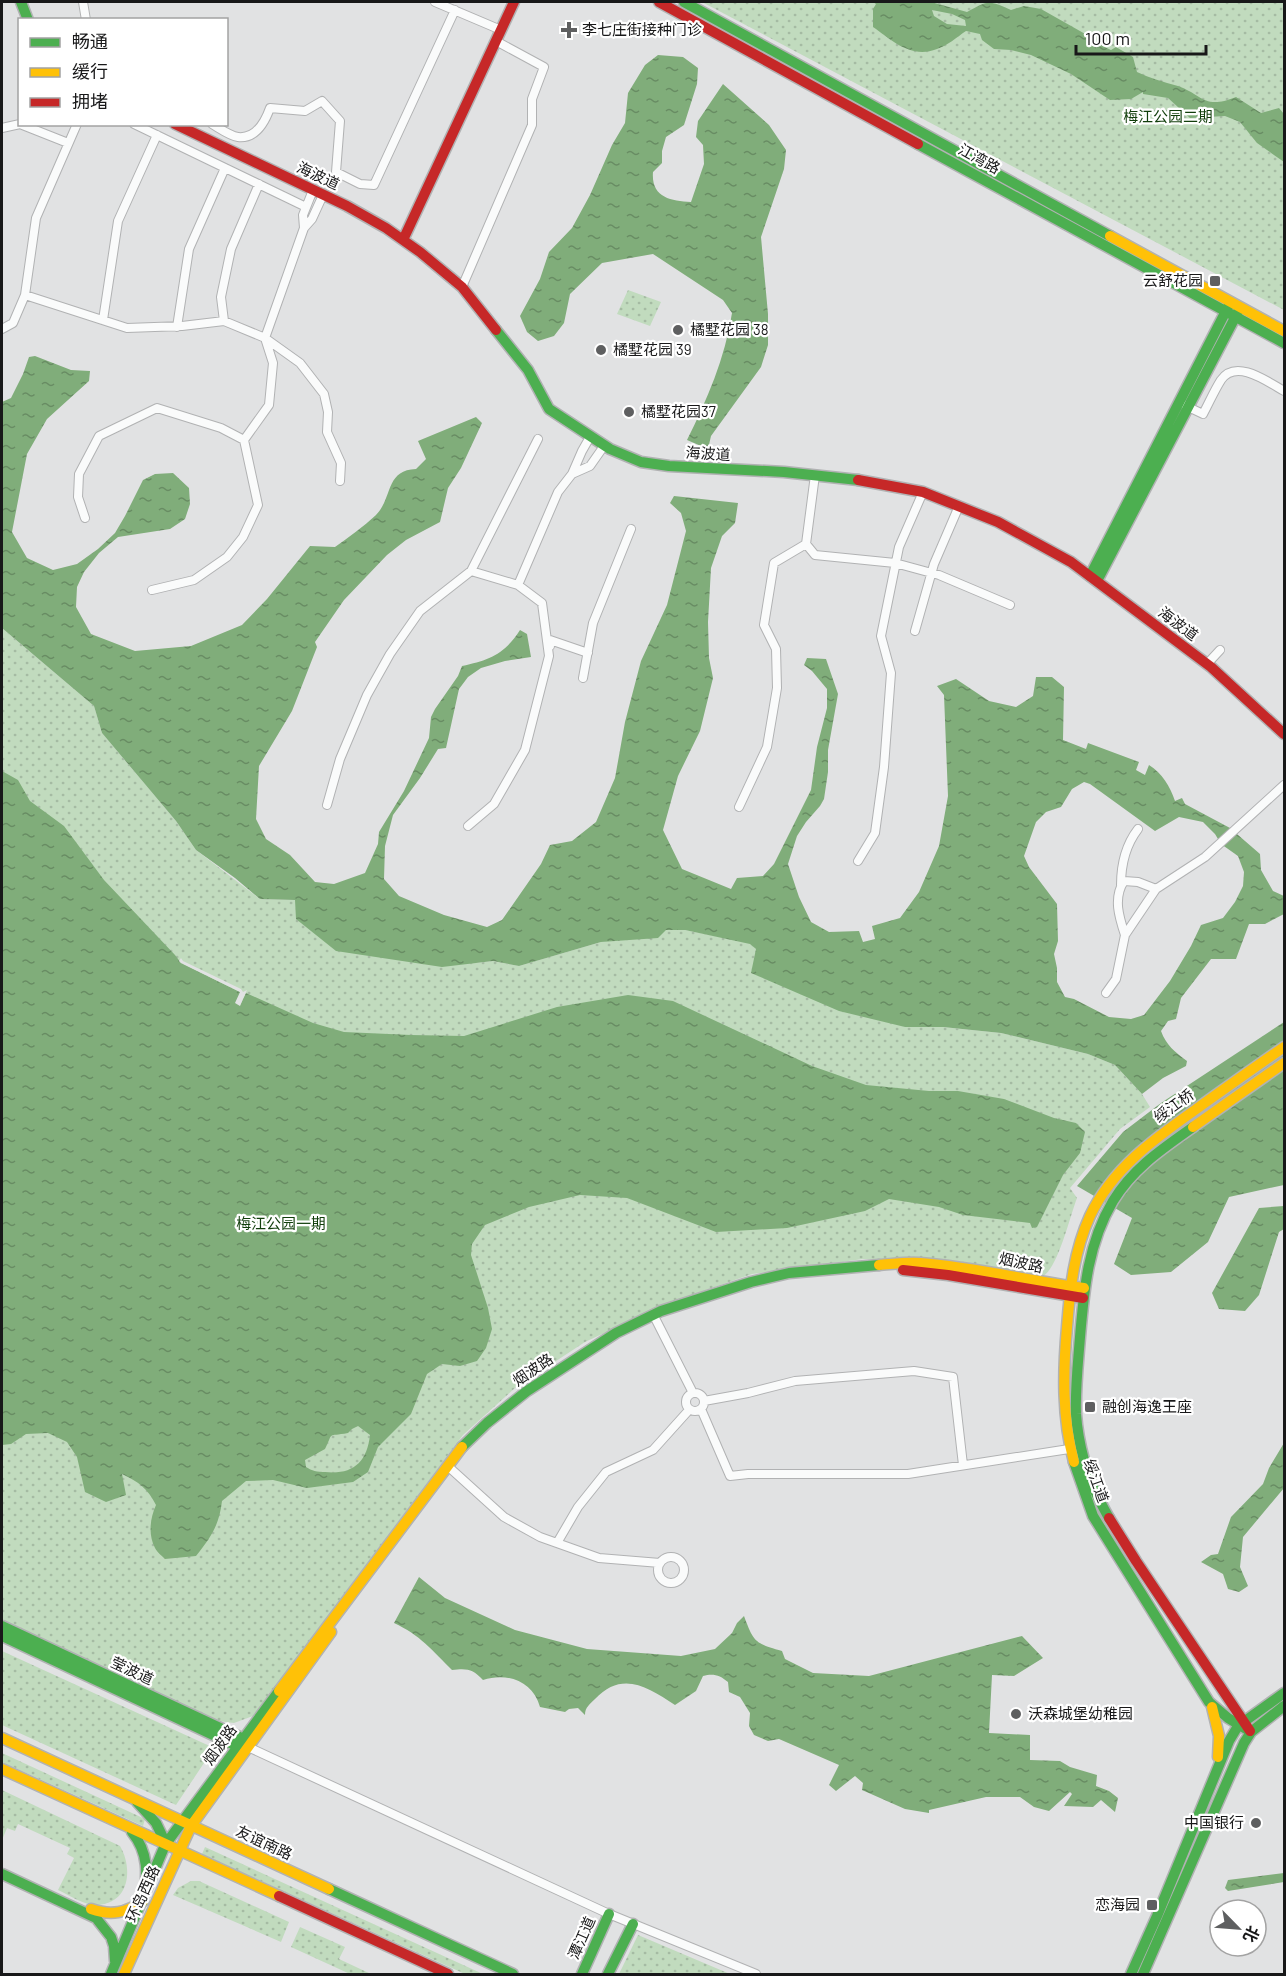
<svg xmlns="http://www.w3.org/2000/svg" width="1286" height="1976" viewBox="0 0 1286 1976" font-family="Barlow,'Noto Sans SC',sans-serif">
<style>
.green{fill:url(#green-dots)}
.water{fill:url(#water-ripples);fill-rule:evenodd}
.pier{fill:#e1e2e3}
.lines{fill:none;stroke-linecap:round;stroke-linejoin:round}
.street-casing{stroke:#b1b2b3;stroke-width:10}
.fast-casing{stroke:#b1b2b3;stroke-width:13}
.slow-casing{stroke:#b1b2b3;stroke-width:13}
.jam-casing{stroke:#b1b2b3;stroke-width:13}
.street{stroke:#fafbfb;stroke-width:8}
.fast{stroke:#4caf50;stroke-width:10}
.slow{stroke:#ffc107;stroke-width:10}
.jam{stroke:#c62828;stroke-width:10}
.poi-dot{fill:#5e5f60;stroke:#fff;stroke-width:2}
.labels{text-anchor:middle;stroke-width:4.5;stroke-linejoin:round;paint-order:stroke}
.poi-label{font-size:15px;fill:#181819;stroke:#fff;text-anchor:start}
.park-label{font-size:15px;fill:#113e0b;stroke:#fff}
.street-label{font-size:15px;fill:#181819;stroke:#fff}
</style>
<defs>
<pattern id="green-dots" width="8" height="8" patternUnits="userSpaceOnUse" patternTransform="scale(1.5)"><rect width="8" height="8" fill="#c1dbbe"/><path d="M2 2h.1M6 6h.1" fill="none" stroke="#a5bba3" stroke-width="1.8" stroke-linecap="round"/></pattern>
<pattern id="water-ripples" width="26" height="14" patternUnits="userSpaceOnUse" patternTransform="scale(1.5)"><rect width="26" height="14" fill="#80ad7a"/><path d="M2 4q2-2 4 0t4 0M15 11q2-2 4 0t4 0" fill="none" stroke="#688c63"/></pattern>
</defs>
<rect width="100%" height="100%" fill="#e1e2e3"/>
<path class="green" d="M702,2H1284V310Z
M628,290L661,302L650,326L617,314Z
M2,628L94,706L102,733L176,821L196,850L260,899L295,900L476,963L493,961L519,966L601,942L666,930H685L750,943L756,949L905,1027H943L1001,1033L1088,1054L1115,1065L1142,1094L1150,1107L1120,1129L1070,1188L1077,1198C1070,1216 1058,1268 1043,1276L963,1263L863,1259L752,1274L669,1303L585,1342L515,1388L463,1435L253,1716L234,1723L218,1721L2,1620Z
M2,1651L214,1748L176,1805L2,1725Z
M2,1753L145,1819L143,1826L2,1762Z
M2,1790L120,1846C133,1868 130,1903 98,1905C85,1906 71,1896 58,1890L74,1858L67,1854L70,1848L18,1824L15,1831L7,1828L2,1840Z
M205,1847L483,1974H465L202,1854Z
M191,1881H199L289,1922L281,1942L173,1895L178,1888Z
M300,1927L345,1947L339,1959L371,1974H350L291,1947Z
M638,1935L730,1974H619Z"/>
<path class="water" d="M873,2H931L967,12C989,0 988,0 1011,10L1024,6L1041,9L1087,35L1088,39L1111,50L1116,47L1133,57L1137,72C1150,78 1163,82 1178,86C1203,95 1204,110 1236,97L1261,113L1279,108L1284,114V162L1257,143L1240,122L1225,116L1190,118L1168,98L1143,94V92L1131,99L1110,100L1071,74L1031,55L1011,50L994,49L982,40L980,34L966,31C957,37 947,46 937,49C911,59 893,41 873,27V9L876,4ZM932,10L952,14L965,20L966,26L947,24L934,16Z
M658,55L683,57L698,68L697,84L684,125L666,137L662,151V163L653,172C651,197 670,201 691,202L704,164L703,145L696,137L698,121L723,84L769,125L786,150L784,169L761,237L768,314V345L761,367L711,436L708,449L687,440C707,400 725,358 732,313L723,300L653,254L602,263L570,294L564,323L554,336L538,341L527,332L520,316L540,279L549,252L572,228L590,195L612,145L625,123L628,93L645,65Z
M35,356L71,370L90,371L89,381L47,419L27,454L12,532L27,558L53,570L77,564L98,549L115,533L125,516L143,480L155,474L173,473L189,488L190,504L185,519L170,529L118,537L99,553L84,572L77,587L76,607L91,634L135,651L191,646L242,625L267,599L310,546L335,547C349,537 363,527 376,515C393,498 385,470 416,469L426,459L418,441L476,417L482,423L461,468L448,488L440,522L406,540L387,555L344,600L315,642L317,647L292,711L259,766L256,819L266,839L290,855L315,882L334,884L365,873L378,844L379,832L404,791L429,738L431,717L435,709L458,676L462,666C489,660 504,655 520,630L527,634L531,657L505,661L481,668L468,677L459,689L446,748L438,749L420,778L393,815L385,846L384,879L399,896L444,915L487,927L502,920L541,864L550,845L572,841L596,822L615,778L625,722L641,661L667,605L686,531L681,513L670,503L674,496L738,503L735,523L722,536L711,568L708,622L709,658L713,678L700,731L678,776L663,830L682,869L731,889L737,878L763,876L774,864L811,790L817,747L827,708V689L812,671L804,665L807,658L826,659L838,694L828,750V772L824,799L820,806L806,822L797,836L788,864L799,897L811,922L829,932L859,931L863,942L875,939L872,926L900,918L919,892L939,846L948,796L944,695L937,686L956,679L989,701L1016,707L1033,696L1036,677H1052L1064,687L1063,740L1086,749L1088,743L1139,762L1136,770L1145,775L1149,765C1162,773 1170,786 1175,801L1182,798L1185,804L1230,828L1260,854L1261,870L1273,891L1284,896V914L1265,924H1249L1236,959H1211L1181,998L1176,1019L1168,1021L1161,1031C1166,1045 1175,1052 1187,1061L1186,1066L1163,1078L1142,1094L1115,1065L1088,1054L1001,1033L943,1027H905L839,1011L751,973L756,949L750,944L685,930H666L658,938L601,942L519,966L493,961L442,967L336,951L296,919L295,900L260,899L235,878L196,850L176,821L102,733L94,706L2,628V402L11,398L23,374L29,357ZM1084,782L1090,784L1155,831L1179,817L1203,822L1215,834L1221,844L1238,856L1244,872L1243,886L1235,902L1223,918L1201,925L1191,946L1170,981L1144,1015L1131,1019L1109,1017L1074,999L1065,997L1057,982V968L1054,954L1058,941L1057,904L1029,867L1024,856L1036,822L1046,812L1061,807L1072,789Z
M2,771L18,780L30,801L64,826L104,880L175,955L181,963L240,992V1005L246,993L313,1023L344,1032L411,1035L464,1036L557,1007L628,995L673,1001L812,1066L866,1085L929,1091H958L1004,1099L1054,1118L1076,1123L1085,1132L1080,1153L1063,1175L1037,1227L1032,1228L1030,1223L963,1215L939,1207L889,1199L865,1211L787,1228L716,1232L627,1198L580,1195L529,1207L485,1225L472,1244L471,1255L488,1308L492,1329L486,1348L477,1361L460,1366L442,1364L427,1374L411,1414L378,1447L368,1472L353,1482L307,1488L273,1480L246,1481L222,1501C219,1526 211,1537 196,1556L165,1559C162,1556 157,1552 155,1548C148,1535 150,1518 156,1505C148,1489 139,1482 122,1474L126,1495L106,1502L85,1492L77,1457L67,1442L48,1433L26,1434L11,1444L2,1445ZM358,1426L370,1435C367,1463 352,1475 325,1472C317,1472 312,1471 306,1467L305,1460L325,1449C334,1431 326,1437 348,1433L352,1429Z
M1284,1022V1185L1229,1197L1208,1242L1171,1272L1131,1275L1114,1264L1132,1218L1077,1186L1123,1132L1161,1103Z
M1284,1206V1229L1279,1232L1259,1295L1245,1311L1219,1309L1212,1293L1259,1208Z
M1284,1443V1488L1243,1537L1240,1567L1248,1586L1239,1592L1228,1589L1223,1574L1201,1562L1211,1555L1218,1554L1231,1517L1263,1484L1269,1468Z
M419,1577L445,1598L515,1630L587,1649L681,1656L715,1649L732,1633L737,1623L744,1616C754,1643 755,1643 782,1651L785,1659L813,1673L869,1676L1022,1636L1043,1658L1014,1676L992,1675L989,1733L1030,1735V1760L1060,1761L1070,1767L1097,1775L1096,1786L1109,1791L1118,1798L1115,1812L1101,1800L1093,1807L1064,1806L1072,1794L1070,1792L1049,1811L1034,1807L1020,1797H986L929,1810V1813L905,1809L862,1790L863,1783L855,1776L836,1791L829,1785L839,1765L779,1739L768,1741L754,1735L749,1726L750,1713L740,1697L729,1692L728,1682C720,1675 713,1673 703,1676L696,1691L675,1705C648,1687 622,1670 595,1699C590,1704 585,1707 585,1715L578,1708L569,1709L565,1712L540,1707C533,1681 507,1672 483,1680C473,1669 467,1668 452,1670C432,1650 420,1635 394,1623Z
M1284,1873V1882L1228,1891L1225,1888L1228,1880Z"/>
<path class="pier" d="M181,958L183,961L241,989L243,992L247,990L240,1006L235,1003L240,992L181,963L179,961Z"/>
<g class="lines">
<defs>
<path id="street" d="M83,2L86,20
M435,2L501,30
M20,124L68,143
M134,124L306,207
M212,124C219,128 230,136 238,137C256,139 265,122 270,108L305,111L322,101L340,121L336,172L360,184L374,185L455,10
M2,128L20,124
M304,228L303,215L313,190
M462,287L532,125V99L544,67L496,41
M25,295L127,328L182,326L224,321L265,338L304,228L312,219L323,195
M103,320L118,221L157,135
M224,321L221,297L231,249L259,184
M177,327L189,249L225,168
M2,329L13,323L25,295L36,218L77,124
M265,338L300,363L324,394L328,412L327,432L341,463L340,481
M1184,405L1203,414C1209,403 1214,391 1221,380C1236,358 1268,382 1284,391
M244,440L269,405L273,363L265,338
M572,474L582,451L590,437
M85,518L78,497L79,474L99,436L157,408L221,428L244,440L258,505L243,537L227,557L194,580L152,590
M806,544L815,555L895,563L939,575L1010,605
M471,571L538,439
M915,631L934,564L959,506
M550,646V640L588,653
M1207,664L1220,650
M583,678L593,623L631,529
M327,805L340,759L367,695L390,654L420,611L471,571L518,585
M739,807L767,747L777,688L776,649L764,625L774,563L806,544L815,475
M468,826L494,804L525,750L549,656L542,603L518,585L558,492L572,474L590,466L604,446
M858,861L875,833L884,767L891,673L881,636L899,547L923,492
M1121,885C1121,865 1125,846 1138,829
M1125,935C1119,917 1113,898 1124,881L1138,882L1156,889
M1106,993L1116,979L1125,935L1156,889L1205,857L1284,785
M656,1320L693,1393
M686 1402a9 9 0 1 1 18 0a9 9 0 1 1-18 0Z
M704,1401L748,1393L795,1381L914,1371L953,1377L963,1465
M701,1409L730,1476L748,1474H908L1069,1449
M451,1469L504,1517L540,1537L599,1558L660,1563
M557,1543L578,1507L606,1472L653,1450L689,1410
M658 1570a13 13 0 1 1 26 0a13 13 0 1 1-26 0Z
M248,1747L609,1914L756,1974"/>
<path id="fast" d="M21,2L28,20
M684,2L1110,236
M918,144L1284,343
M496,330L528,370L549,409L610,449L641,462L669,466L784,472L858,480
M1090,576L1228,307
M1097,581L1239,310
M462,1447L487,1423L527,1391L616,1333L661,1311L751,1282L789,1273L879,1265
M1074,1462L1093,1516L1209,1702L1228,1718L1251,1732
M1109,1518C1099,1500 1088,1480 1084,1460C1080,1445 1077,1429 1076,1414C1075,1389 1078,1363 1080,1337C1084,1289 1088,1243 1113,1201C1133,1168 1162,1149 1193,1127
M2,1626L248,1741
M2,1636L243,1749
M137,1802L156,1823L167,1846
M132,1832C149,1853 148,1875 143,1901
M2,1874L96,1918L111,1937L114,1946L115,1961
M329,1889L513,1974
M111,1974L165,1845L279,1691
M582,1974L609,1914
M608,1974L633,1924
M1131,1974L1157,1916L1229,1741L1238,1726L1284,1693
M1143,1974L1244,1743L1251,1732L1284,1706"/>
<path id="slow" d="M1110,236L1284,331
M1193,1127L1284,1063
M879,1265C893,1264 907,1262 920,1263C975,1267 1029,1281 1084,1288
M1074,1462C1062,1418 1063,1372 1067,1327C1070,1288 1074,1251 1090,1216C1112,1169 1154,1139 1195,1110C1224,1089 1254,1068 1284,1047
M279,1691L462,1447
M1212,1707L1219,1736L1218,1757
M2,1738L329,1889
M2,1769L279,1896
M91,1909C111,1916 126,1913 143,1901
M124,1974L191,1826L331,1632"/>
<path id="jam" d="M659,2L918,144
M175,124L347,206L386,228L420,252L462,287L496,330
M403,240L514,2
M858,480L923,492L998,522L1071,562L1211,667L1284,734
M903,1270L948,1275L1083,1298
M1109,1518L1136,1561L1250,1731
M279,1896L448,1974"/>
</defs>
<use href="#street" class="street-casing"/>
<use href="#fast" class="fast-casing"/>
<use href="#slow" class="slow-casing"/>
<use href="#jam" class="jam-casing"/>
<use href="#street" class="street"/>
<use href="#fast" class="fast"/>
<use href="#slow" class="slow"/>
<use href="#jam" class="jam"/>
</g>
<g class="poi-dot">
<path d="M566 21h6v6h6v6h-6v6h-6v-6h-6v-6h6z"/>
<rect x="1209" y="275" width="12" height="12" rx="3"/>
<circle cx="678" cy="330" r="6"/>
<circle cx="601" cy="350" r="6"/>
<circle cx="629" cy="412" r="6"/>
<rect x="1084" y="1401" width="12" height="12" rx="3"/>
<circle cx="1016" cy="1714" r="6"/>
<circle cx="1256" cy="1823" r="6"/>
<rect x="1146" y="1899" width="12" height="12" rx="3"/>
</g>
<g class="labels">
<g class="poi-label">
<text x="582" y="35">李七庄街接种门诊</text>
<text x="1203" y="286" text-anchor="end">云舒花园</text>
<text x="690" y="335">橘墅花园 38</text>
<text x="613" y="355">橘墅花园 39</text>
<text x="641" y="417">橘墅花园37</text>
<text x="1102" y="1412">融创海逸王座</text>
<text x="1028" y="1719">沃森城堡幼稚园</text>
<text x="1244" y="1828" text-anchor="end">中国银行</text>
<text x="1140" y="1910" text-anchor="end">恋海园</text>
</g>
<g class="park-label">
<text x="1168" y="122">梅江公园二期</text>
<text x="281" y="1229">梅江公园一期</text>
</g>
<g class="street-label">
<text transform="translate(979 159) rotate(29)" y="5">江湾路</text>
<text transform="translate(318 176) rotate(25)" y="5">海波道</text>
<text transform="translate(708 454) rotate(3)" y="5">海波道</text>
<text transform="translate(1178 624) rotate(37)" y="5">海波道</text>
<text transform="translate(1174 1106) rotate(-36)" y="5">绥江桥</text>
<text transform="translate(1021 1263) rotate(12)" y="5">烟波路</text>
<text transform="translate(533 1370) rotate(-34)" y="5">烟波路</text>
<text transform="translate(1096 1481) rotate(70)" y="5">绥江道</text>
<text transform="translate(132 1671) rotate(25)" y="5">莹波道</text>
<text transform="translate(220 1745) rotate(-54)" y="5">烟波路</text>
<text transform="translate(264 1843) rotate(25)" y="5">友谊南路</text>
<text transform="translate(143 1894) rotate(-66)" y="5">环岛西路</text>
<text transform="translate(582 1938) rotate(-66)" y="5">潭江道</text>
</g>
</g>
<rect width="1286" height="1976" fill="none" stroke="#181819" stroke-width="6"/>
<rect x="18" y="18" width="210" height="108" fill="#ffffff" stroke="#a3a3a3" stroke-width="1.5"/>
<rect x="30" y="38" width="30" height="9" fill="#4caf50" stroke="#a3a3a3" stroke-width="1.5"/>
<text x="72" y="48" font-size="18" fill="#181819">畅通</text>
<rect x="30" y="68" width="30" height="9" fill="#ffc107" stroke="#a3a3a3" stroke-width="1.5"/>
<text x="72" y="78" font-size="18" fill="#181819">缓行</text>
<rect x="30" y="98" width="30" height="9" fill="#c62828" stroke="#a3a3a3" stroke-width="1.5"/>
<text x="72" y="108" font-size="18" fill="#181819">拥堵</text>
<g transform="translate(1238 1928) rotate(115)"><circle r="28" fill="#ffffff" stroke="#a3a3a3" stroke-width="1.5"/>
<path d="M0-4.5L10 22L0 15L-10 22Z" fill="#5e5f60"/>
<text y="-9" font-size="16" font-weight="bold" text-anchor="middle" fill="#181819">北</text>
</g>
<path d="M1076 45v9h130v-9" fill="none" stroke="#181819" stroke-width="3"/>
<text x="1085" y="45" font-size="18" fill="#181819" stroke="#ffffff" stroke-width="4.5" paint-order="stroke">100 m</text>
</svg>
